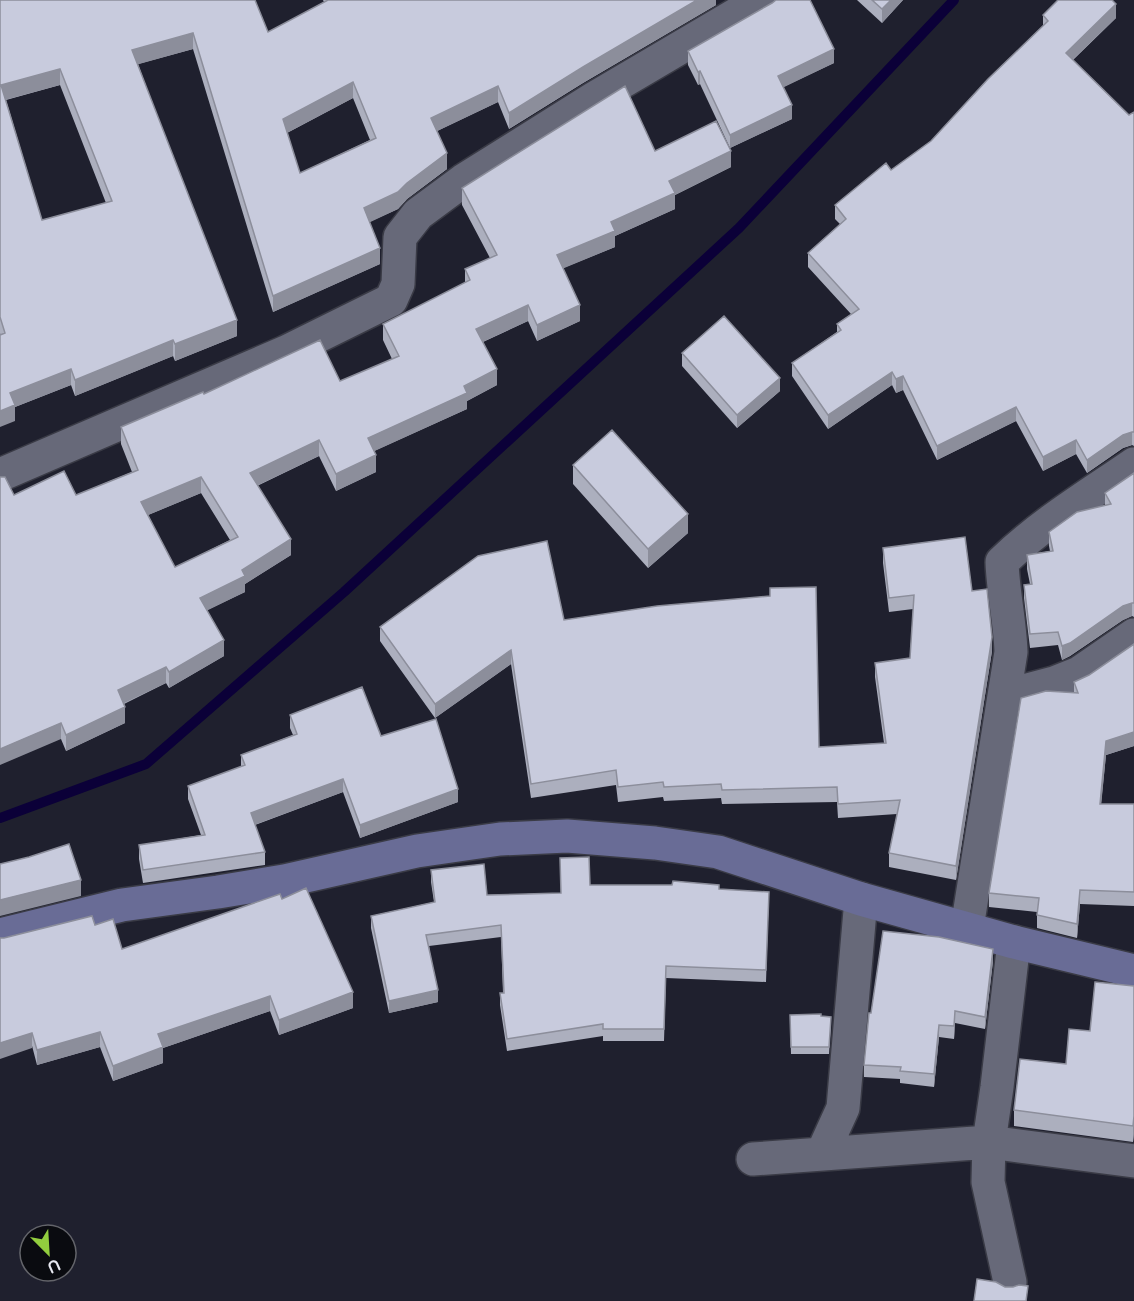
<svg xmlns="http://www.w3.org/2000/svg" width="1134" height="1301" viewBox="0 0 1134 1301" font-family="'Varela Round',sans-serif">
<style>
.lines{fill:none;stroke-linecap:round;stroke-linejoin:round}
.stream{stroke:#0b0038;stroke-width:10}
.street-casing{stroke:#3a3b46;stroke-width:36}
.secondary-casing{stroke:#3a3b46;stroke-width:36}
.street{stroke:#676979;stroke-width:33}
.secondary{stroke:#696c96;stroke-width:33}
.wall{fill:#acafbe;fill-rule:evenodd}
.shaded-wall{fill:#8c8e9b}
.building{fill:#c8cbdd;stroke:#8c8e9b;stroke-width:1.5;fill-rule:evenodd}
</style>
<rect width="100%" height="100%" fill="#1f202e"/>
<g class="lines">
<path class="stream" d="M0,818L146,764L344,592L739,228L954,0"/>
<defs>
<path id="street" d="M0,475L286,352L391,300L398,284L400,237L418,214L464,180L593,99L749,7L764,0
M1005,696L1054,683L1079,673L1134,635
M967,928L1011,652C1010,621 1003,592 1002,562C1041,524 1089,495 1134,464
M822,1154L843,1108L861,899
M753,1159L989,1142L1134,1161
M1010,1282L988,1182L989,1142L997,1087L1014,942"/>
<path id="secondary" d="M0,935L122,905L218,892L284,881L417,851L500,839L567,836L655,843L718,852L861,899L1014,942L1134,971"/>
</defs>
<use href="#street" class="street-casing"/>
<use href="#secondary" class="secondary-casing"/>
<use href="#street" class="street"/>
<use href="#secondary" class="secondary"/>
</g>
<path class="wall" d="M0,0L268,32L324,2L323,0H716V5L583,83L509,129L498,102L437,131L447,169L407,199L398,209L369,222L380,264L273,312L193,49L138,64L237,336L175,361L173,356L75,396L71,385L15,407V421L0,333ZM60,85L106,203L42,220L6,100ZM353,98L370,140L300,173L287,133Z
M857,0H903L882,23Z
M772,3L834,63L783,87L792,119L730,148L700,84L698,85L688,65V51Z
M1043,15L1116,18L1073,60L1129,115L1134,112V446L1132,445L1123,448L1087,473L1076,454L1043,471L1016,421L937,460L903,390L896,393L892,385L828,429L792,376V363L837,332V324L851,314L808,267V253L840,224L835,219V205L891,170L931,141L1043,26Z
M655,151L731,167L675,195V209L615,236V247L563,268L580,321L537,341L528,321L483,342L497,385L467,401V409L374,451L376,472L336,491L319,456L257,486L291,555L245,584V592L207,610L224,656L169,688L166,683L124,704L125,723L66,751L61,739L14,495H76L132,472L121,444V427L204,394L340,381L392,359L383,340V324L465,283V269L490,258L462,205V188ZM201,493L230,540L175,567L148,515Z
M682,353L780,391L737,428L682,366Z
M573,465L688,533L648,568L573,484Z
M1134,473V617L1132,616L1123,620L1070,656L1062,660L1058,645L1030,648L1024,598V585L1030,584L1027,569V555L1050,551L1049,546V532L1105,505V493Z
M883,548L972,591L992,651L956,880L889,867V853L897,814L838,818L837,802L722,804L721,798L664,801L663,797L618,802L616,785L531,798L511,664L435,718L380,641V627L564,620L819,747L884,743L875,677V663L910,658L913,609L889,612L883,563Z
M1134,644V746L1106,755L1101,804H1134V906L1080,904L1077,938L1037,928V912L989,907V893L1074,693V682L1089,675Z
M290,715L381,736L458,802L360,838L343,792L255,825L265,852V865L143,883L139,859V845L201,835L188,799V786L241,767V755L293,735L290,728Z
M560,858L590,885L719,889L769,892L766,982L666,978L664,1041H603V1036L507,1051L500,1005V993H503L501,937L429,946L438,1002L389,1013L371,928V916L434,902L431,882V870L487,895L561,893Z
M282,899L353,1008L279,1035L270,1011L163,1048V1063L113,1081L100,1047L37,1065L4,938L95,925L122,949Z
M993,961L985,1029L955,1023L954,1039L939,1037L934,1087L900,1083V1079L864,1077V1065L871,1013Z
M1134,986V1132L1133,1142L1014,1126V1110L1066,1064L1090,1031Z
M790,1015L821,1016L831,1023L829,1054H791Z"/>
<path class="shaded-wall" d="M697,0H716V5L583,83L509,129V113L583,67Z
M891,0H903L882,23V9Z
M1116,4V18L1066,66V53Z
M193,33V49L132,66V50Z
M834,49V63L778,90V76Z
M60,69V85L1,101V85Z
M700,71V84L698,85V72Z
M353,82V98L283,135V119Z
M498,86V102L431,134V118Z
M792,105V119L730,148V135Z
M731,151V167L675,195V209L615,236V247L557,271V255L611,222L669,181Z
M447,153V169L407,199L398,209L364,225V208L407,183Z
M380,248V264L273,312V296Z
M528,305V321L476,345V329Z
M580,305V321L537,341V325Z
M237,320V336L175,361V344Z
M173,340V356L75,396V380Z
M71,369V385L15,407V421L0,427V411L10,393Z
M497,369V385L467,401V409L368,454V438Z
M892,372V385L828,429V415Z
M903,376V390L896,393V379Z
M780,378V391L737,428V415Z
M1016,407V421L937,460V446Z
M1132,432V445L1123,448L1087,473V460L1123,435Z
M319,440V456L250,489V473Z
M1076,440V454L1043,471V457Z
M376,455V472L336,491V474Z
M201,477V493L141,518V502Z
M688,514V533L648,568V549Z
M291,539V555L245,584V592L200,614V598L242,570Z
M1132,603V616L1123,620L1070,656L1062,660V646L1123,606Z
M992,637V651L956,880V866Z
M224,640V656L169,688V672Z
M511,650V664L435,718V704Z
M166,667V683L118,706V690Z
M125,707V723L66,751V735Z
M61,723V739L0,765V749Z
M1134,732V746L1106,755L1100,817V804L1106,741Z
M343,779V792L251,826V813Z
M458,789V802L360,838V825Z
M81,880V896L0,916V900Z
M1080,890V904L1077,938V924Z
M993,949V961L985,1029V1017Z
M438,990V1002L389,1013V1001Z
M353,992V1008L279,1035V1020Z
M270,996V1011L163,1048V1063L113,1081V1066L158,1034Z
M955,1011V1023L954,1039V1026Z
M939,1025V1037L934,1087V1074Z
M100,1032V1047L37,1065V1050Z
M32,1033V1048L0,1059V1043Z
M1134,1116V1132L1133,1142V1126Z"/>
<path class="building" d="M0,0H255L268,32L328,0H697L583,67L509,113L498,86L431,118L447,153L407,183L398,192L364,208L380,248L273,296L193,33L132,50L237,320L175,344L173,340L75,380L71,369L10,393L15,405L0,411V335L5,333L0,317ZM60,69L112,201L42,220L1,85ZM353,82L376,138L300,173L283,119Z
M776,0H810L834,49L778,76L792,105L730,135L700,71L698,72L688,51L772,3Z
M872,0H891L882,9Z
M1058,0H1112L1116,4L1066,53L1129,115L1134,112V432H1132L1123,435L1087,460L1076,440L1043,457L1016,407L937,446L903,376L896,379L892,372L828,415L792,363L841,330L837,324L859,309L808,253L846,219L835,205L886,163L891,170L931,141L988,79L1048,21L1043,15Z
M625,86L655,151L716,121L731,151L669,181L675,193L611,222L615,231L557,255L580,305L537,325L528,305L476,329L497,369L464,386L467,393L368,438L376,455L336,474L319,440L250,473L291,539L242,570L245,576L200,598L224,640L169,672L166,667L118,690L125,707L66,735L61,723L0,749V477H5L14,495L64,471L76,495L138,470L121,427L203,392L204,394L320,340L340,381L399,356L383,324L470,280L465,269L497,255L462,188ZM201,477L238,537L175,567L141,502Z
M724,316L780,378L737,415L682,353Z
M612,430L688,514L648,549L573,465Z
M1134,473V603H1132L1123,606L1070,643L1062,646L1058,632L1030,634L1024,585L1032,584L1027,555L1053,551L1049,532L1077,512L1111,504L1105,493Z
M965,537L972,591L987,589L992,637L956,866L889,853L900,800L838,804L837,787L722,790L721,784L664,787L663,782L618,787L616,770L531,784L511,650L435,704L380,627L478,556L547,541L564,620L657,606L770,596V588L816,587L819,747L886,743L875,663L910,658L914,595L889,598L883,548Z
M1134,644V732L1106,741L1100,804H1134V892L1080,890L1077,924L1037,915L1039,898L989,893L1021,698L1046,691L1078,693L1074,682L1089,675Z
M362,687L381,736L436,719L458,789L360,825L343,779L251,813L265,852L143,870L139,845L205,835L188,786L245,765L241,755L297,734L290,715Z
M69,844L81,880L0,900V864L29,857Z
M589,857L590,885H672L673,881L719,885V889L769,892L766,970L666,966L664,1029H603V1024L507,1039L500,993H504L501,925L426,935L438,990L389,1001L371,916L435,902L431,870L484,864L487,895L561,893L560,858Z
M306,888L353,992L279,1020L270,996L158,1034L163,1047L113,1066L100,1032L37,1050L32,1033L0,1043V938H4L92,916L95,925L113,919L122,949L280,894L282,899Z
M883,931L939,937L993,949L985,1017L955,1011L954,1026L939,1025L934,1074L900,1071L901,1067L864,1065L869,1013H871Z
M1095,982L1134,986V1116L1133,1126L1014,1110L1020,1059L1066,1064L1069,1029L1090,1031Z
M821,1014V1016L831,1017L829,1047H791L790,1015Z
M977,1279L996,1282L1005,1287H1013L1019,1285L1028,1286L1026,1301H974Z"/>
<g transform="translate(48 1253) rotate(156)"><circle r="28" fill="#0a0b10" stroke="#63646a" stroke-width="1.5"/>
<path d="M0-4.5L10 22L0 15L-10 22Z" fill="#92cd3e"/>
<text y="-9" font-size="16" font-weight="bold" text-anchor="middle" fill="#e8e9f2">U</text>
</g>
</svg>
